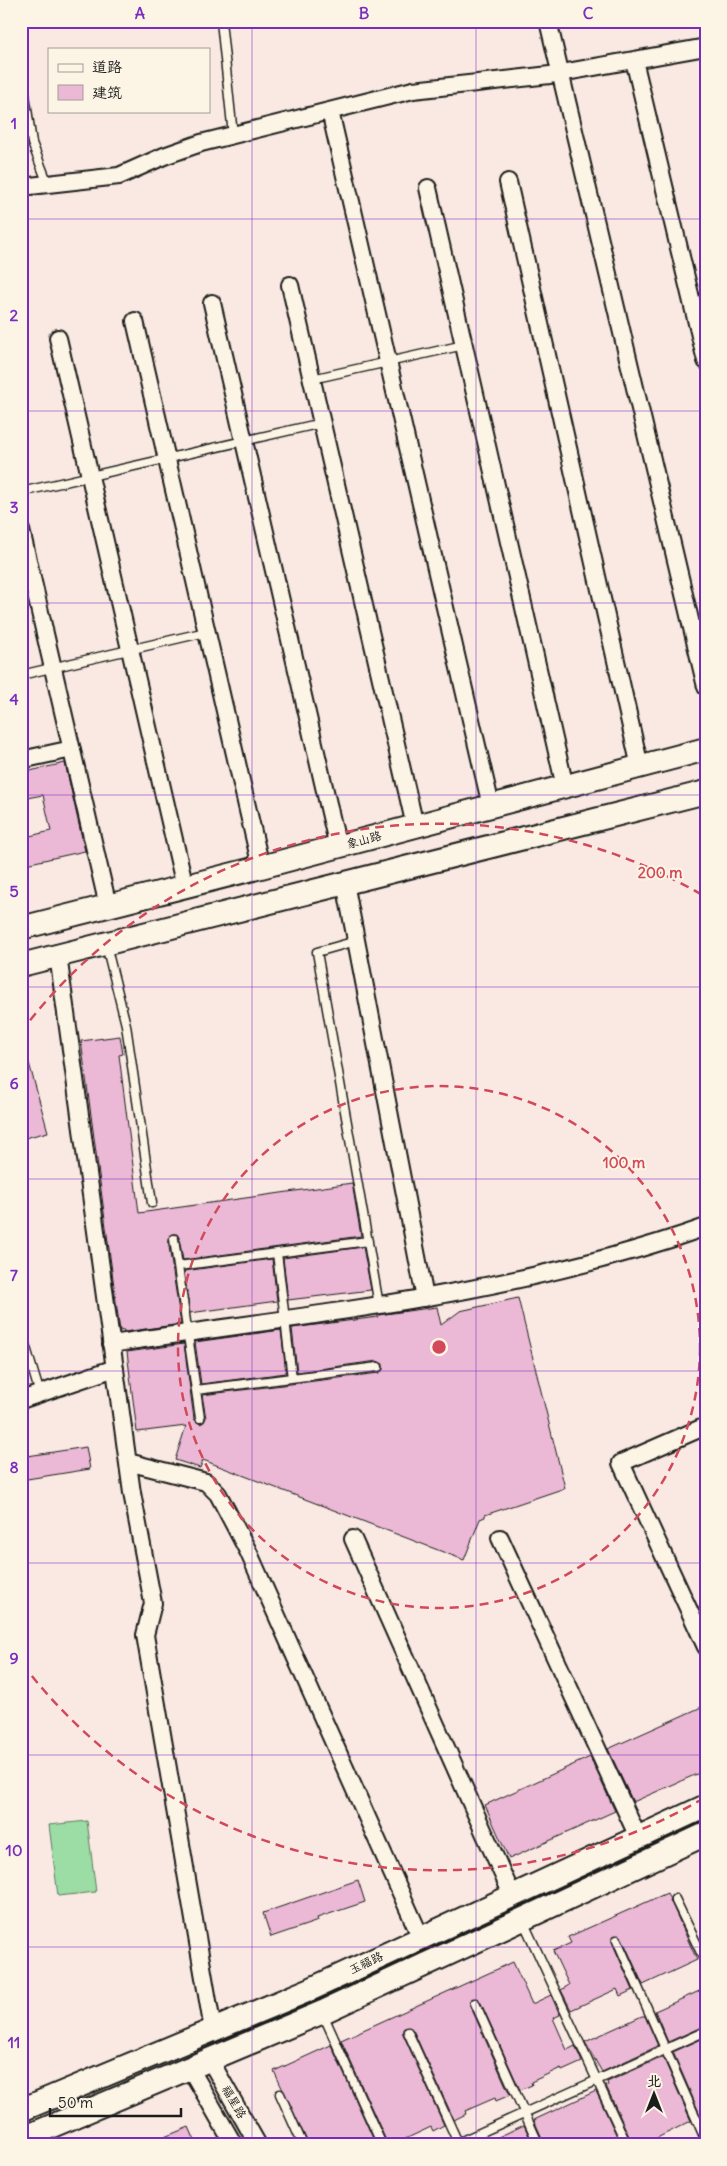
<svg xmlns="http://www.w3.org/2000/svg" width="727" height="2166" viewBox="0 0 727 2166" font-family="Delius,'LXGW WenKai TC',sans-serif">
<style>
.green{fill:#9cdca5;stroke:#5c7c60}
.building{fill:#ebb8d5;stroke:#1c1c1c}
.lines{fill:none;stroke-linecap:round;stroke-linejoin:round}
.lane-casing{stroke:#1c1c1c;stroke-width:11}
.street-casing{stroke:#1c1c1c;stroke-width:20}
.secondary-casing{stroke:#1c1c1c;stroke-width:26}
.lane{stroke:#fcf5e5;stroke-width:8}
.street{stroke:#fcf5e5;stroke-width:16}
.secondary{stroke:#fcf5e5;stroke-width:22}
.grid{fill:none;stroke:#7b2cbf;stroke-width:1;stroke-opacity:0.55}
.ring{fill:none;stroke:#d1495b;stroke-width:2.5;stroke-dasharray:9 6}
.labels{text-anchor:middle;stroke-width:4;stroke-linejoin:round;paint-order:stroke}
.street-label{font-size:12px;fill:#1c1c1c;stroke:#fcf5e5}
.centre{fill:#d1495b;stroke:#fcf5e5;stroke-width:2.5}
.ring-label{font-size:15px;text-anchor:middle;font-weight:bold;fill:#d1495b;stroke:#fcf5e5;stroke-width:4;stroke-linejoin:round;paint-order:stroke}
.neatline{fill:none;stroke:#7b2cbf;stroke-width:2}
.grid-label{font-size:16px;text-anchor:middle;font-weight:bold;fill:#7b2cbf}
</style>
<rect width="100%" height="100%" fill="#f9e9e2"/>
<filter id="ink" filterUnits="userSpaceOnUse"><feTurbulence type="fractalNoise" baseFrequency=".02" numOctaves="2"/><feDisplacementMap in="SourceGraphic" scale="10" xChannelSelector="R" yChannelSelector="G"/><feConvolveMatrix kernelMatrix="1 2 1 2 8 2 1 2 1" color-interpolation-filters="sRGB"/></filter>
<g filter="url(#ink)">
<path class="green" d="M87,1821L96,1892L58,1896L49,1825Z"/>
<path class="building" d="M65,763L85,851L21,865V838L51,831L43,795L21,799V773Z
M120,1036L123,1054L119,1055L139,1213L352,1183L361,1236L183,1260L179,1238L177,1234H173L168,1240L181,1324L124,1332V1330L120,1331L81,1041Z
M26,1052L48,1132L21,1139V1053Z
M363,1247L371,1290L288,1300L283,1258Z
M272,1259L277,1301L190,1313L184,1271Z
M518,1298L565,1488L485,1515V1517L480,1519L464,1560L203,1460L200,1468L175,1460L186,1426L137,1432L127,1352L184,1344L194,1419L200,1424L204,1422L206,1418L202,1395L379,1373L383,1370V1364L377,1361L297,1372L292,1328L378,1317V1315L437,1307L441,1325L460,1311Z
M281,1330L286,1373L201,1384L195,1342Z
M86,1447L90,1469L21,1480V1457Z
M706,1705V1770L633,1802L608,1749Z
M590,1757L615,1811L509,1859L485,1805Z
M358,1880L365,1902L317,1918L318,1921L271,1937L263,1913Z
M667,1893L697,1960L643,1985L622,1938L615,1935L612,1937V1942L633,1990L620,1996L617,1989L571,2010L561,1990L569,1985L553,1951L571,1943L568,1937Z
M513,1962L532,2004L551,1995L560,2015L553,2018L567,2050L575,2046L582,2062L562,2071L561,2068L531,2082L532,2085L520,2090L480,2001L473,1998L470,2000V2005L510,2095L496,2101L495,2098L465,2111L466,2114L454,2120L413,2030L406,2027L403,2029V2034L444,2125L433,2131L431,2127L401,2141L403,2145H388L341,2040Z
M706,1988V2025L668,2042L655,2011Z
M642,2016H645L658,2046L602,2072L585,2042Z
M706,2037V2115L701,2117L673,2052Z
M331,2045L376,2145H309L274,2071Z
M663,2057L691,2121L643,2145H633L606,2086L608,2085L607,2082Z
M596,2091L621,2145H545L534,2120Z
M524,2125L533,2145H481Z
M189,2127L197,2145H147V2144Z"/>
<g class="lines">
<defs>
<path id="lane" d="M221,21L233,135
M21,67L32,143L48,184
M312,379L464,345
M21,492L322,423
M21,675L206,632
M356,941L317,952L379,1305
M106,945L126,1025L152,1203
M174,1239L200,1418
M277,1253L292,1378
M178,1266L368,1241
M21,1331L40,1394
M196,1390L378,1367
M675,1899L706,1963
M523,1921L627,2145
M617,1940L706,2141
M475,2003L539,2145
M323,2014L382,2145
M408,2032L459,2145
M280,2094L303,2145
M453,2145L706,2031"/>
<path id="street" d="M548,21L706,687
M634,60L706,361
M330,111L491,806
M508,182L640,767
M21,187L119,176L164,156L201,143L413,90L550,75L706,47
M428,188L565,787
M290,285L415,826
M212,303L338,847
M135,321L261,867
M58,338L185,887
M21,530L108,906
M21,760L72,749
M345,883L425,1298
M58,955L132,1493L153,1603L145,1635L213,2030
M111,1344C311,1314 514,1295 706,1227
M21,1400L115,1368
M706,1426L621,1463L706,1647
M128,1462L206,1482L218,1494L248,1551L421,1938
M500,1538L638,1837
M353,1539L512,1895
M210,2060L258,2145
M190,2068L234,2145"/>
<path id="secondary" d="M21,928L261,867L706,749
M21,965L706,792
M21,2110L309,1990L706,1806
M21,2139L323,2012L706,1834"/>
</defs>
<use href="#lane" class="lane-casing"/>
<use href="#street" class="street-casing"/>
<use href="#secondary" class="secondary-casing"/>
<use href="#lane" class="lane"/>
<use href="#street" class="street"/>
<use href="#secondary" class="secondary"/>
</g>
</g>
<path class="grid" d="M252,21V2145M476,21V2145M21,219H706M21,411H706M21,603H706M21,795H706M21,987H706M21,1179H706M21,1371H706M21,1563H706M21,1755H706M21,1947H706"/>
<g class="ring">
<circle cx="439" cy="1347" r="261"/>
<path d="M704 1798A523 523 0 0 1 21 1662M21 1032A523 523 0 0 1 704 896"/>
</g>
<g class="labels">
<g class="street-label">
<text transform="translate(364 840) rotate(-15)" y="4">象山路</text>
<text transform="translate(366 1963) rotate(-25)" y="4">玉福路</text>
<text transform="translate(234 2102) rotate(60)" y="4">福星路</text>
</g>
</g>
<circle cx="439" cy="1347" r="8" class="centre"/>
<g class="ring-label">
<text x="660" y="878">200 m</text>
<text x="624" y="1168">100 m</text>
</g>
<rect width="727" height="2166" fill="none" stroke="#fcf5e5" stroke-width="55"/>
<rect x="48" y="48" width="162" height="65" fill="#fcf5e5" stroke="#a29e95"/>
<rect x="58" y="64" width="25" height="8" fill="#fcf5e5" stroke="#a29e95"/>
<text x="92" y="72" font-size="15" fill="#1c1c1c">道路</text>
<rect x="58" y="85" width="25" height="15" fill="#ebb8d5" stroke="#a29e95"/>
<text x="92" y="98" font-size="15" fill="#1c1c1c">建筑</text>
<g transform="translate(654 2094)" stroke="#fcf5e5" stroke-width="4" paint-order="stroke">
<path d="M0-4L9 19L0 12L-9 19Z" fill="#1c1c1c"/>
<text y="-8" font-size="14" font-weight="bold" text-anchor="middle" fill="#1c1c1c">北</text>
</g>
<path d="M50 2108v8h131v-8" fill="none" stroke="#1c1c1c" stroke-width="2.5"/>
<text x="58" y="2108" font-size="15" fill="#1c1c1c" stroke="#fcf5e5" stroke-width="4" paint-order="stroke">50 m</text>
<rect x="28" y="28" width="672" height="2110" class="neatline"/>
<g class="grid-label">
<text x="140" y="19">A</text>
<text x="364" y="19">B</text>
<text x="588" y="19">C</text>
<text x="14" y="129">1</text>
<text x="14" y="321">2</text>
<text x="14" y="513">3</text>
<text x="14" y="705">4</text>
<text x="14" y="897">5</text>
<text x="14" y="1089">6</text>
<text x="14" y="1281">7</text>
<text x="14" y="1473">8</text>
<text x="14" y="1664">9</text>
<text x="14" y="1856">10</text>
<text x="14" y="2048">11</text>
</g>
</svg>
